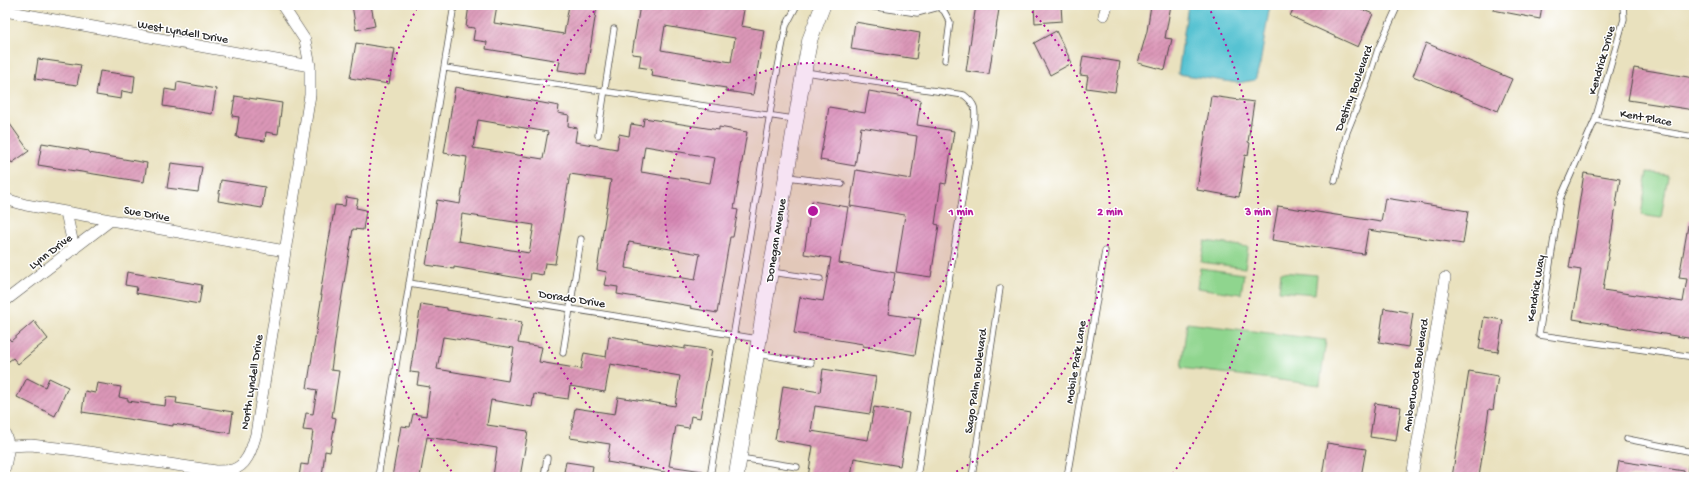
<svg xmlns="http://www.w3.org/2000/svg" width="1699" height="482" viewBox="0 0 1699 482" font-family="'Gochi Hand',sans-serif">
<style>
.green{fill:#8fd58e;stroke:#5d805c}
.water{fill:#57c2d2;stroke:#41767e}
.building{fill:url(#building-hatch);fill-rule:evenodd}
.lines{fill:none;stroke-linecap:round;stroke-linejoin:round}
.lane-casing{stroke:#484641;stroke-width:7}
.street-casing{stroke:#484641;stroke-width:12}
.secondary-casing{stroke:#484641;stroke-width:16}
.lane{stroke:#fff;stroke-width:5.5}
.street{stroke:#fff;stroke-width:11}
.secondary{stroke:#fff;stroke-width:15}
.ring{fill:none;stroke:#b5179e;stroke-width:2;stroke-dasharray:2 4}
.labels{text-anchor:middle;stroke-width:3;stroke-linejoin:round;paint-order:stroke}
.street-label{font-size:12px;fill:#2b2b2b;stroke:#fff}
.centre{fill:#b5179e;stroke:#fff;stroke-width:2}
.ring-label{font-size:12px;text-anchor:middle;font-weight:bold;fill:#b5179e;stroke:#fff;stroke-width:3;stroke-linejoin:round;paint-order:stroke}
</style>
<defs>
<pattern id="building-hatch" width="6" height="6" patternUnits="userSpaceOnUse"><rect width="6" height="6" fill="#dc97b8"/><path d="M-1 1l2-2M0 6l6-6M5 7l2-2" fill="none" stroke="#b37b96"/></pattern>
</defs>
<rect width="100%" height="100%" fill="#fff"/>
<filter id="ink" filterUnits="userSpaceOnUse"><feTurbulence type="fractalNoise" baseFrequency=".025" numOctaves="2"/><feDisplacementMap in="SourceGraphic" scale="8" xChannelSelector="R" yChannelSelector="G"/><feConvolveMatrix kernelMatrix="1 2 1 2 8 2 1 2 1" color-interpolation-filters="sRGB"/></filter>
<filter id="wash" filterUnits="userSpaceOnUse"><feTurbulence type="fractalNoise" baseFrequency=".012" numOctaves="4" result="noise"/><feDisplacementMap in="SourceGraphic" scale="16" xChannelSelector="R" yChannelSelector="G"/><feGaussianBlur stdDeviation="0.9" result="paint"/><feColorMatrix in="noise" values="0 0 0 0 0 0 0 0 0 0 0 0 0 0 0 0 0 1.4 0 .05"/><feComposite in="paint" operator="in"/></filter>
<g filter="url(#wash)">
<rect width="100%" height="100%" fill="#e9e1be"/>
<path class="green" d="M1648,172L1668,175L1661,218L1641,215Z
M1205,241L1248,247L1245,268L1201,262Z
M1200,268L1244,274L1241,294L1197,288Z
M1281,272L1317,275L1315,294L1279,291Z
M1187,323L1326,340L1320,385L1181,368Z"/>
<path class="water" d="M1188,5H1270L1260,64L1255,80L1238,83L1178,74Z"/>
<g id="blocks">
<path class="building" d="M352,5H371L375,26L356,30Z
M469,5H497L494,23L564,34L569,5L597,6L586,74L558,70L560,61L486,49L487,42L473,40L475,28L466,27Z
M640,5H716L744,10L741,26L764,30L753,95L726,91V88L651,76L652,69L639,67L641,55L632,54ZM665,26L735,38L731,62L661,50Z
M976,5L999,9L989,74L966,71Z
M1034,5H1061L1062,21L1035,23Z
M1151,5H1171L1165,38L1172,39L1165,70L1138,63L1147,31Z
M1295,5H1352L1373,14L1358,47L1290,16Z
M1494,5H1542L1540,19L1493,10Z
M855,22L920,33L916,59L851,49Z
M1056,31L1072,63L1050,75L1034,43Z
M356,43L395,49L389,84L350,78Z
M1426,43L1512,79L1498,111L1413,76Z
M1083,56L1120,62L1115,92L1086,88L1088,76L1080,75Z
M38,59L81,65L77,85L35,79Z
M1634,68L1694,78V110L1628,100Z
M100,71L135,76L133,93L122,91L121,99L96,95Z
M177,82L216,89L212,114L163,106L165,89L176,91Z
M455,87L559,106L558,113L569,115L568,126L577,128L575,142L617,149L619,134L629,136L631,124L643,126L644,118L719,130V127L747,132L734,209L738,210L733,237H730L717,313L690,308L691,306L617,294L618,287L604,285L607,272L597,270L611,180L570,174L555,264L545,263L543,275L531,273L530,280L454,267V269L426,265L437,200L460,204L467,157L444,153ZM478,120L548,132L543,159L473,148ZM645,146L715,158L710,183L641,172ZM462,214L534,225L529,253L458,241ZM629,242L700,254L695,280L625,268Z
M869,91L921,100L917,125L954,131L946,184L941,183L935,224L939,225L931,277L896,272L905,215L850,206L856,170L911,179L917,136L861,127L855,166L820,160L829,107L865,113Z
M235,96L282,103L278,134L266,132L265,141L236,137L239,117L232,116Z
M1211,96L1254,102L1248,142L1250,143L1248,156L1245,155L1239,197L1197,190Z
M5,117L29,151L12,163L5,154Z
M42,143L89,151V153L147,163L144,182L38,165Z
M171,163L202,167L198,192L167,188Z
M1584,173L1620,179L1603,290L1683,302L1687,279L1679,278L1689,220H1694V339L1573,319L1581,270L1569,268Z
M221,180L265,187L262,208L218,201Z
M346,197L358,199L356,208L366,210L363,230L353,229L339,313L331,370L339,371L332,417L336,418L330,452L325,451L322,477H299L301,464L308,465L313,431L303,430L306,413L313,414L317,390L307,388L322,295H320L326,257L335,205L345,206Z
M1385,198L1468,211L1463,244L1368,230L1364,254L1272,240L1278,206L1381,222Z
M812,201L848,207L839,263L895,273L888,314L921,319L915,355L863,346V344L794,333L800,297L823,301L831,258L804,254Z
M127,272L202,285L199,304L136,293L137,287L125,285Z
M421,304L447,308V310L522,322L518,343L542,347L539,362L581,369L584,353L606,357L609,336L685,349V346L712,350L700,418L691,416L689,428L676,426L669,466L703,471V477H664L665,472L607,462L610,444L570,438L575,408L615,414L618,397L675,406L680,376L610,364L605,392L570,386L568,399L534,394L532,407L491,400L487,425L528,431L520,477H493L497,448L427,437L420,477H392L401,426L410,427L413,414L426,416L430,387L417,385L419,373L410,372ZM443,337L514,348L508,381L437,369Z
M1384,308L1413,313L1408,347L1379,342Z
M1484,317L1503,320L1498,352L1479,349Z
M34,321L48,339L18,364L13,358L5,364V334L11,341Z
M823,369L876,377L870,414L815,406L811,431L868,440L874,407L909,413L900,466L854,458L851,477H808L813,446L775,440L783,386L820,392Z
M1469,371L1498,376L1493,410L1489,409L1479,477H1452Z
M27,378L45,387L49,378L68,387L55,416L17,397Z
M97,383L121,387L119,397L128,399V401L165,406L166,397L177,398L176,403L233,412L230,433L173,424V426L82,412L85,391L95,393Z
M1375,403L1401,407L1396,441L1370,437Z
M1327,443L1366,449L1361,477H1322Z
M1619,461L1684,471V477H1616Z
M566,462L593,466L591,477H563Z"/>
</g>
</g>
<g filter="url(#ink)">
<use href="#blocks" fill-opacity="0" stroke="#484641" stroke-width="1"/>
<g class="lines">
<defs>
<path id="lane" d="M861,5L917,13L939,7
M936,5L944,11L950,22L945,60
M1623,5L1624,19L1595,120L1560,199L1539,335L1694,357
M445,68L794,119
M805,72L964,95C978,106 975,111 974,127L917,477
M1595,120L1694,137
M598,135L614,29
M788,177L842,184
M1335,181L1347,132L1368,80L1378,49L1398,5
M771,272L820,279
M409,283L758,339
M563,353L581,239
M757,354L811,363
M1627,439L1693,452L1690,477
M740,458L797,467
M378,477L454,5
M544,477L547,458
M710,477L775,83L786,26L797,5
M972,477L1000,288
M1067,477L1105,251"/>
<path id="street" d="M5,11L310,66
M1104,15L1107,5
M5,199L26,205L285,251
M66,212L74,249
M5,301L111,220
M5,434L9,446L5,467
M9,446L31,445L75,450L216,471C221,471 227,471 232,470C248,466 252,447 256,434L310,95V66L305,40L282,5
M1412,477L1445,278"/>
<path id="secondary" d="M736,477L804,71L810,39L823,5"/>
</defs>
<use href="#lane" class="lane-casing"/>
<use href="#street" class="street-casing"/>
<use href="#secondary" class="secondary-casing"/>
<use href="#lane" class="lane"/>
<use href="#street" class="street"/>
<use href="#secondary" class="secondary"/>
</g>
</g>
<circle cx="813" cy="211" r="148" fill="#b5179e" fill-opacity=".12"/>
<g class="ring">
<circle cx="813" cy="211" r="148"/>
<path d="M680 477A297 297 0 0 1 598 7M1028 7A297 297 0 0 1 946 477"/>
<path d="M455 476A445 445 0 0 1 418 6M1208 6A445 445 0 0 1 1171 476"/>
</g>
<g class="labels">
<g class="street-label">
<text transform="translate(183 31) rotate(10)" y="4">West Lyndell Drive</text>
<text transform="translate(1601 60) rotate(-74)" y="4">Kendrick Drive</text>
<text transform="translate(1353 88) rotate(-70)" y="4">Destiny Boulevard</text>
<text transform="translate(1646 117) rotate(10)" y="4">Kent Place</text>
<text transform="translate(147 213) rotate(10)" y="4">Sue Drive</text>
<text transform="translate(775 240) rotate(-81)" y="4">Donegan Avenue</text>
<text transform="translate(50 251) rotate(-37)" y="4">Lynn Drive</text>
<text transform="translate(1535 288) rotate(-81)" y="4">Kendrick Way</text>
<text transform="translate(572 298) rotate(9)" y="4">Dorado Drive</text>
<text transform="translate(1075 362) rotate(-81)" y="4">Mobile Park Lane</text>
<text transform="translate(1415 375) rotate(-81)" y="4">Amberwood Boulevard</text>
<text transform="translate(975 381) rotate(-82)" y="4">Sago Palm Boulevard</text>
<text transform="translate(251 382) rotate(-81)" y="4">North Lyndell Drive</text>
</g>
</g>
<circle cx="813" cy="211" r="6" class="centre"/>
<g class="ring-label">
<text x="961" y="215">1 min</text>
<text x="1110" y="215">2 min</text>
<text x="1258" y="215">3 min</text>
</g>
<rect width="1699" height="482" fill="none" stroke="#fff" stroke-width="20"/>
</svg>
